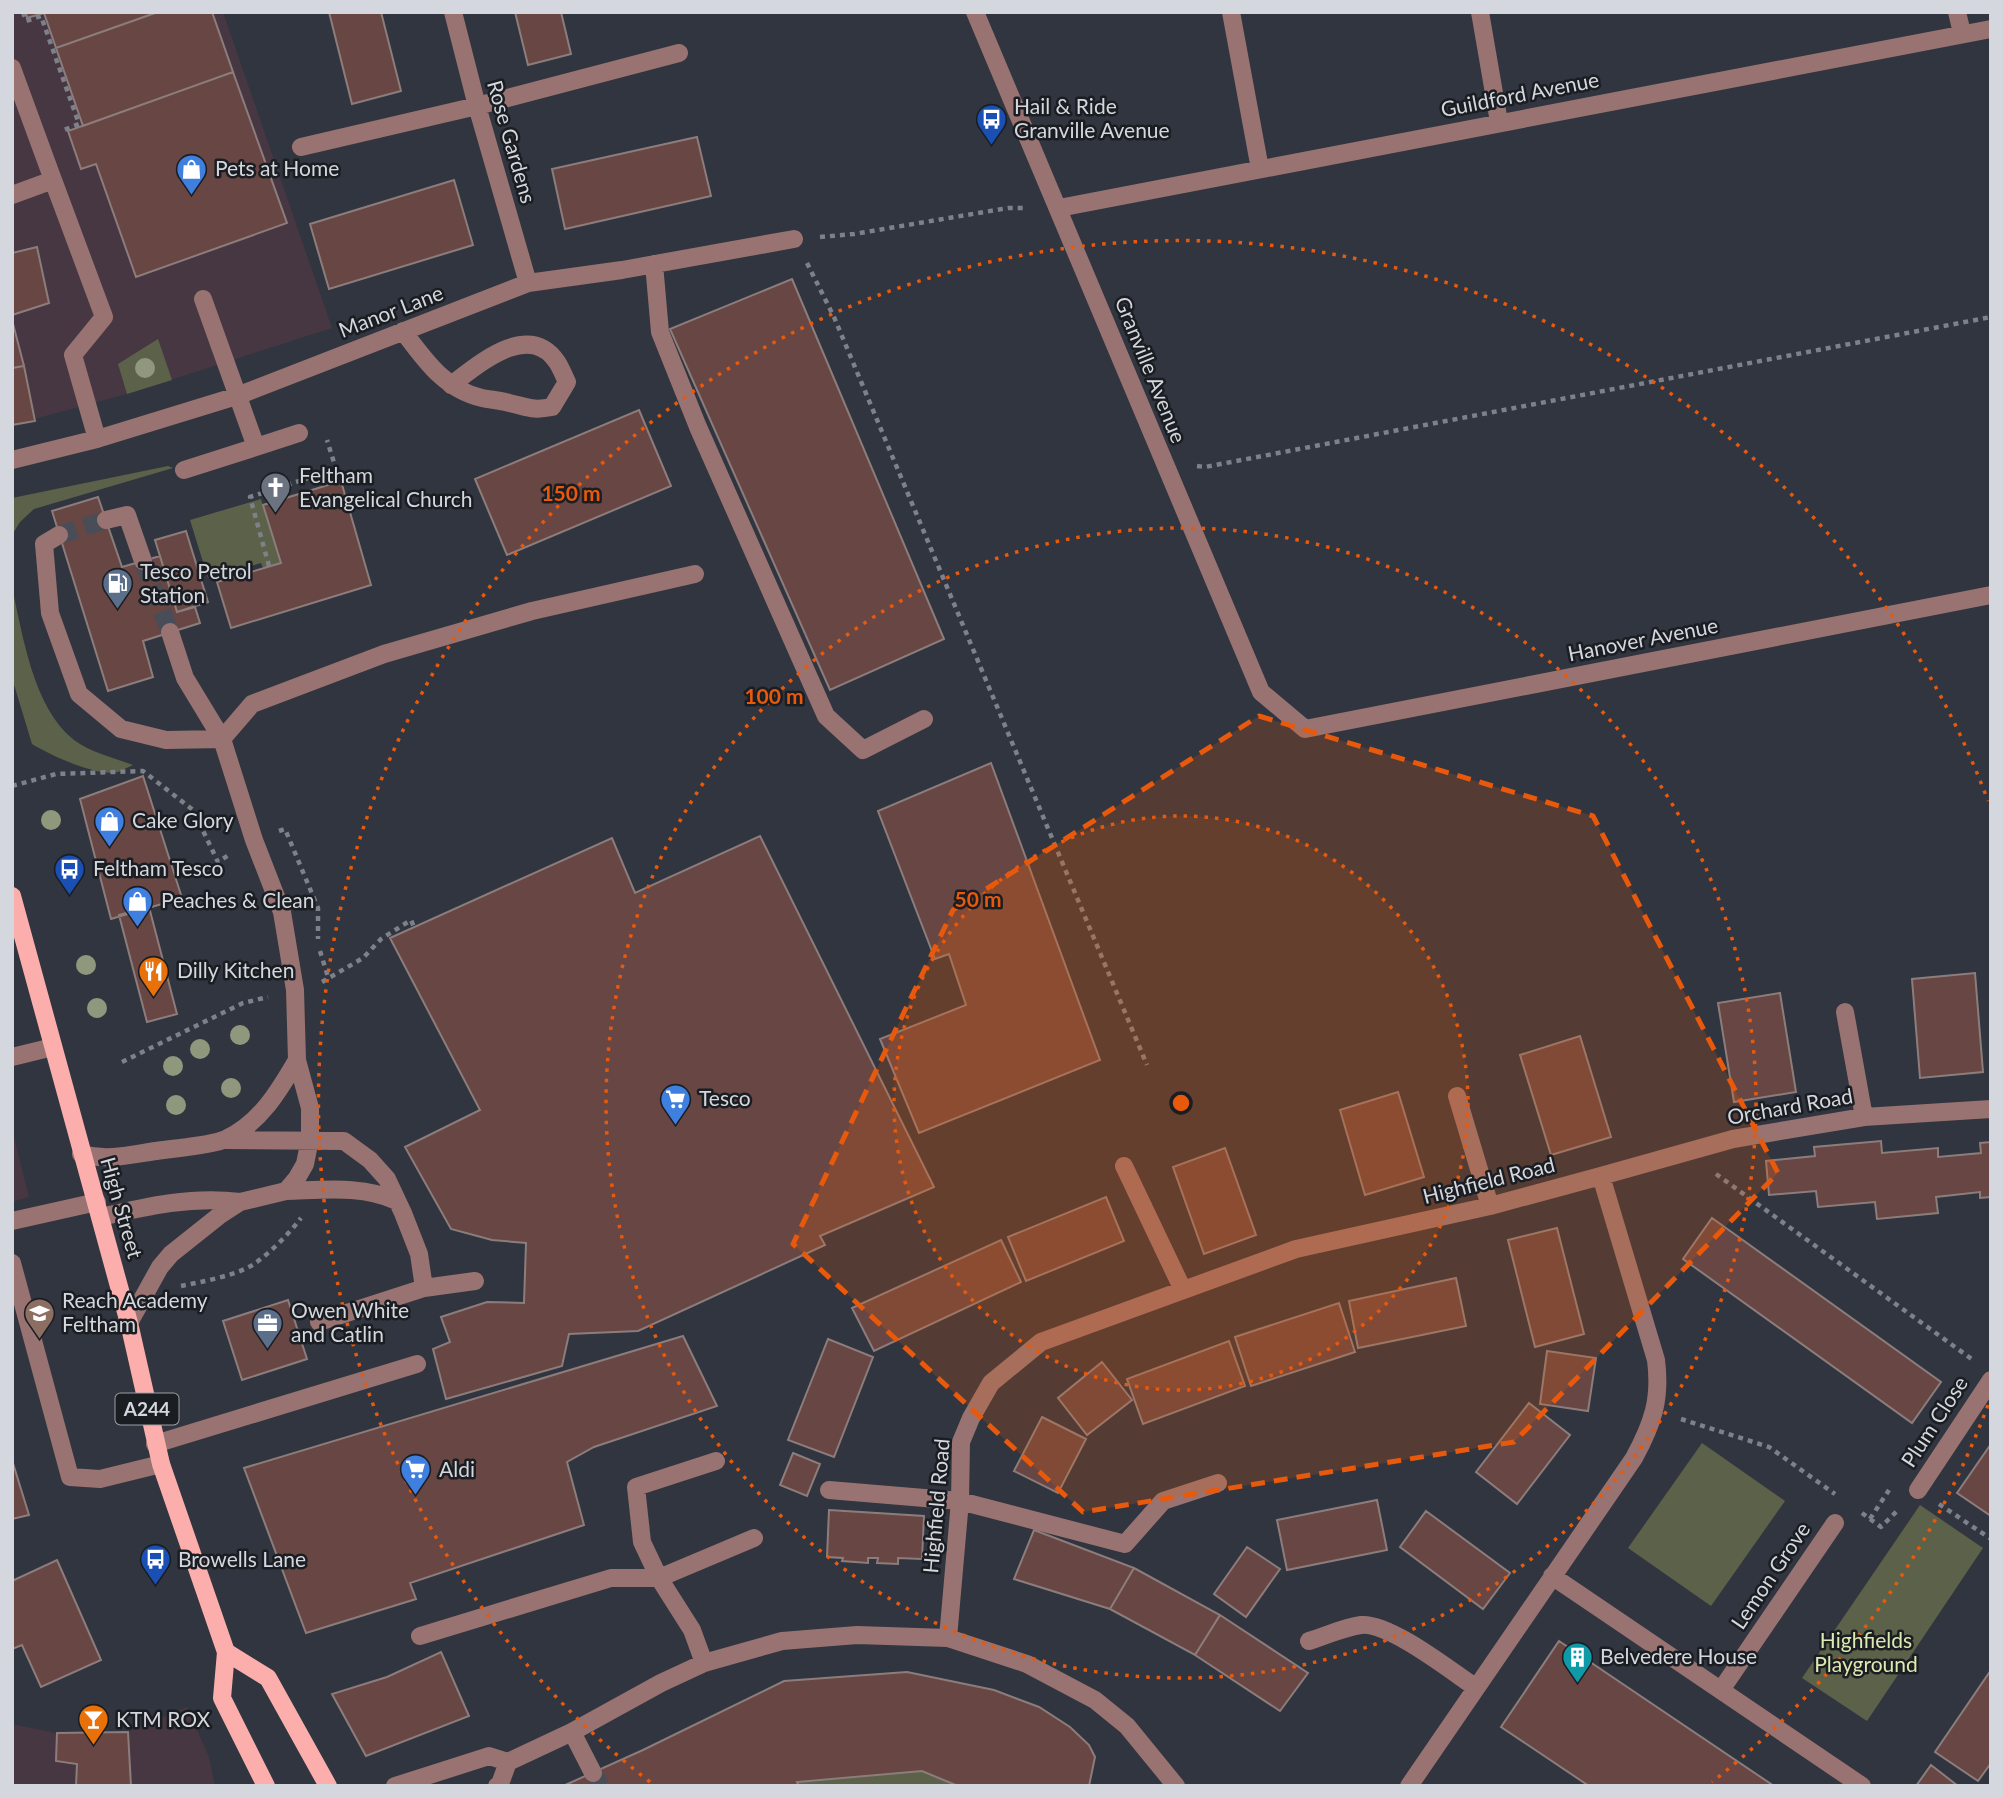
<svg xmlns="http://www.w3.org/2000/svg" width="2003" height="1798" viewBox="0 0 2003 1798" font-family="Lato,sans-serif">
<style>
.commercial{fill:#473742}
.green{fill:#5c624a}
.building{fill:#674643;stroke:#8c7d7c;stroke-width:2}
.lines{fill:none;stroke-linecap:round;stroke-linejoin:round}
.minor-tunnel{stroke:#494d57;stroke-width:18;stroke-dasharray:18 9;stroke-linecap:butt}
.path{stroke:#7d8189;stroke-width:4.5;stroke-dasharray:5 5;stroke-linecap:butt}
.minor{stroke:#987371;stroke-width:18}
.major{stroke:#fbaeac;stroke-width:18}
.tree{fill:#8f987d}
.marked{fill:#e8590c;fill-opacity:0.2;stroke:#e8590c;stroke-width:5;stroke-dasharray:14 9;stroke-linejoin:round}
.ring{fill:none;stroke:#e8590c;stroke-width:3.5;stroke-dasharray:3.5 7}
.labels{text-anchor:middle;stroke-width:5;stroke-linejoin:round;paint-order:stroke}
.shield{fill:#1a1d21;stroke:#9c9fa5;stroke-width:2}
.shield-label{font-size:19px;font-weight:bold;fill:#d4d7dd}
.street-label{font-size:21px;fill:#d4d7dd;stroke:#1a1d21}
.poi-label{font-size:21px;fill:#d4d7dd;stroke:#1a1d21;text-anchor:start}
.park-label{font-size:21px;fill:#dce9b0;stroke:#1a1d21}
.centre{fill:#e8590c;stroke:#1a1d21;stroke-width:3.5}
.ring-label{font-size:21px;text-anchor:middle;font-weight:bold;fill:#e8590c;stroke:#1a1d21;stroke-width:5;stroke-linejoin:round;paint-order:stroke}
</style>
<rect width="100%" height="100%" fill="#30353f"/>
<path class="commercial" d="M12,12H223L332,328L127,394L12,425Z
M12,1129L29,1197L12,1202Z
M187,1707L209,1757L215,1786H12V1724L57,1733L128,1732Z"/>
<path class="green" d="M158,339L172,380L127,394L118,364Z
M168,466L173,468L34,509L20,522L12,535V498Z
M261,499L281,563L263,568L261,563L208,578L190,520Z
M12,588C23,635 33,708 74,740C90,752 114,758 133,765C128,767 123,770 118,772C97,777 50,755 32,744L12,678Z
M1702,1443L1785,1501L1711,1606L1628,1548Z
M1920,1505L1983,1548L1867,1721L1802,1678Z
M922,1771L958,1786H799L797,1782Z"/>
<path class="building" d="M26,12H158L56,48L44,13L27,18Z
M158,12H212L233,72L83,126L56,48Z
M329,12H381L401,91L352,104Z
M515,12H561L571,54L528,65Z
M233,72L287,223L136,277L96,164L81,169L68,131Z
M697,137L711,196L565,229L552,169Z
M454,180L473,245L329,289L310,224Z
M37,247L49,303L12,315V253Z
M792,279L944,639L830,690L670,329Z
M12,320L24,366L12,368Z
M24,366L35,421L12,425V368Z
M639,410L671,486L507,555L475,479Z
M341,481L371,585L231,628L217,582L281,563L263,505Z
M98,497L122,567L160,556L177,612L195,607L200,623L143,641L153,677L108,691L52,511Z
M186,531L208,602L177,612L155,540Z
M991,763L1100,1060L919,1133L880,1039L966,1005L949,954L935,959L878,811Z
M143,776L182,898L111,919L80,799Z
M760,836L934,1187L820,1236L825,1245L638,1331L569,1334L562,1366L446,1399L433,1349L450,1342L441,1317L487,1302L524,1303L526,1243L492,1240L451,1229L405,1147L480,1110L390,938L612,838L635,893Z
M149,907L177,1014L147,1022L119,915Z
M1975,973L1983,1072L1920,1078L1912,979Z
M1780,993L1796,1092L1734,1102L1718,1003Z
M1580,1036L1611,1137L1551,1155L1520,1055Z
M1398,1092L1424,1177L1365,1195L1340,1110Z
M1881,1141L1882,1153L1938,1148V1157L1981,1153L1980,1143L1991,1142V1197L1980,1198V1192L1936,1197L1938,1213L1877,1219L1875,1202L1818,1207L1816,1191L1769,1195L1766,1161L1815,1156L1814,1147Z
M1225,1148L1256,1235L1204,1254L1173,1167Z
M1106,1197L1124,1241L1026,1281L1008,1237Z
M1712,1218L1941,1382L1912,1423L1683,1259Z
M1557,1228L1584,1334L1535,1347L1508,1240Z
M1001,1240L1021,1282L874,1351L852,1308Z
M1456,1278L1466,1326L1358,1348L1349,1301Z
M288,1300L307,1359L242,1380L223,1321Z
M1339,1303L1355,1352L1251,1386L1235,1337Z
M683,1336L717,1406L594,1447L567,1462L584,1525L410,1583L416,1599L306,1633L244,1468Z
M828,1339L873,1357L834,1457L788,1440Z
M1229,1341L1245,1386L1143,1424L1127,1379Z
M1547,1351L1596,1358L1588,1411L1540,1404Z
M1102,1362L1132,1400L1087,1435L1058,1398Z
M1529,1403L1570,1435L1517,1504L1476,1472Z
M1042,1417L1086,1439L1058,1493L1014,1471Z
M1991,1444V1516L1957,1493Z
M793,1453L820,1464L807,1496L780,1485Z
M12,1460L29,1515L12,1519Z
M1377,1500L1387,1550L1287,1570L1277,1520Z
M829,1510L924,1516L922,1559L898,1558V1564L877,1563L878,1558H868V1563L842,1561L843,1558L827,1557Z
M1426,1511L1510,1573L1483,1609L1400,1547Z
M1034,1530L1134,1568L1110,1609L1014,1579Z
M1247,1547L1280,1569L1246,1617L1214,1594Z
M57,1560L101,1660L41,1687L22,1645L12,1649V1581Z
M1134,1568L1220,1615L1195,1655L1110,1609Z
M1220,1615L1308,1673L1280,1711L1195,1655Z
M1559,1641L1774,1786H1589L1501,1727Z
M441,1652L469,1716L366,1756L332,1694L387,1677Z
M1991,1670V1763L1978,1781L1935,1752Z
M907,1672L994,1690L1039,1707L1070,1727L1089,1745L1095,1757L1089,1786H958L922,1771L797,1782L799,1786H563L643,1750L784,1681Z
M128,1732L131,1786H76L77,1764L56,1761L57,1733Z
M1931,1765L1958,1786H1916Z"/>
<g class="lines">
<path class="minor-tunnel" d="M59,535L106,520
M143,561L170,632
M593,1773L601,1786"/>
<path class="path" d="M23,12L26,21L41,16L79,124L64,130
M820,237L854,234L1008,208H1026
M807,263L834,317L1147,1065
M1197,466L1205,467L1991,317
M269,566L250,497L336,469L327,440
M12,786L56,774L143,771L193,810L218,862L230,854
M279,831L285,829L318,908V939
M320,951L328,977
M322,982L363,958L381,939L411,920L414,927
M122,1062L243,1003L268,997
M1716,1174L1973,1360
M181,1286C201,1282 238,1275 254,1264C271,1252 288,1235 301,1218
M1681,1419L1769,1447L1835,1494
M1939,1504L1991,1539
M1862,1513L1881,1527L1898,1510
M1870,1519L1889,1490"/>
<path class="minor" d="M453,12L477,106L528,283
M975,12L1261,692L1305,729L1991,595
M1231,12L1260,169
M1480,12L1499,122
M1957,12L1962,33
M12,68L53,180L12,195
M301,147L477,106L679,53
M53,180L104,317L73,355L97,439
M1059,208L1991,29
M654,264L660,332L698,427L826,716L863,750L924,719
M403,331C424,359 445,390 482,398C491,400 500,400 509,403C528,407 532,411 552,407L567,382C564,376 561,368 557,362C528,320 478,365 451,385
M256,447L299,433
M12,460L97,439L237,396L528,283L622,270L794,239
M184,470L256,447L203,299
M106,520L127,515L143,561
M59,535L44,544L50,613L79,694L121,729L166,740L222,739L252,704L384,654L532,611L695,574
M1845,1012L1864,1117
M12,1057L53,1047
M1457,1096L1490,1206
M225,1140L344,1141L370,1160L387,1179L403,1213L419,1254L424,1288
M81,1154C107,1161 130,1155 156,1151C174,1148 210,1146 226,1139C260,1123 279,1091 297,1060
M1124,1166L1183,1290
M1601,1176L1733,1139L1864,1117L1991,1109
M286,1191C324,1190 362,1185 397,1201
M101,1217C148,1206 192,1196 240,1202
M12,1221L97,1202
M12,1263L70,1477L100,1479L161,1464
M319,1322L424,1288L475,1281
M129,1323L160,1267L171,1254L220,1215L240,1202L286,1191L297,1178L305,1164L310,1139V1108L297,1060L295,990L282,912L254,840L222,739L185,678L170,632
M155,1444L417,1364
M829,1490L960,1501L1125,1544L1163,1501L1218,1483
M1918,1490L1991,1380
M1552,1576L1862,1786
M420,1636L611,1578H659L642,1542L636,1487L716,1461
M948,1638L960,1501L961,1442L971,1418L991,1383L1041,1342L1296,1249L1490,1206L1601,1176L1656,1360C1661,1399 1653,1423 1634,1458L1409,1786
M1309,1641C1326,1636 1344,1627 1361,1625C1389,1622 1451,1671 1475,1687
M704,1663L692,1630L659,1578L754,1538
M1721,1690L1835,1523
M572,1732L593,1773
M395,1786L489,1756L508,1762L572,1732L661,1683L704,1663L782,1641L857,1635L948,1638L1027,1664L1095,1700L1127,1726L1176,1786
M497,1786L500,1784L508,1762"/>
<path class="major" d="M12,896L129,1323L161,1464L226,1652L222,1698L266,1786
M226,1652L268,1678L328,1786"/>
</g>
<g class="tree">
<circle cx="145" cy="368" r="10"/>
<circle cx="51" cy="820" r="10"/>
<circle cx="86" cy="965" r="10"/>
<circle cx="97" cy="1008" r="10"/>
<circle cx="240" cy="1035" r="10"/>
<circle cx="200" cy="1049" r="10"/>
<circle cx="173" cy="1066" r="10"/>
<circle cx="231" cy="1088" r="10"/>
<circle cx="176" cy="1105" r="10"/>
</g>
<path class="marked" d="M1259,716L1593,816L1778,1173L1514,1442L1083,1512L793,1244L953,910Z"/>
<circle cx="1181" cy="1103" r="287" fill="#e8590c" fill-opacity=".12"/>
<g class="ring">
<circle cx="1181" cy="1103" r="287"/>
<circle cx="1181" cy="1103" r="575"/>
<path d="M1988 1405A862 862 0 0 1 1712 1782M650 1782A862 862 0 1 1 1988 801"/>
</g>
<defs>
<symbol id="bus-pin" viewBox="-11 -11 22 30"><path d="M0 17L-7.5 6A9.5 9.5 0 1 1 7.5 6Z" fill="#1a4fb4" stroke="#1a1d21"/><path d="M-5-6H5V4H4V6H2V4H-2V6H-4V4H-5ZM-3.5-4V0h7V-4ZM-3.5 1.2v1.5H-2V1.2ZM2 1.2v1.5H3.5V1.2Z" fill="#fff"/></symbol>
<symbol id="shop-pin" viewBox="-11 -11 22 30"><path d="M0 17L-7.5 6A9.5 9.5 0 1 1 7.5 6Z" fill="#3f7fe0" stroke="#1a1d21"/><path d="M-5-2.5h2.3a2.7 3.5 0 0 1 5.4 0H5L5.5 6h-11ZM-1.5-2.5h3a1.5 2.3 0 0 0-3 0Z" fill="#fff"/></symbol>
<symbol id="church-pin" viewBox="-11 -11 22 30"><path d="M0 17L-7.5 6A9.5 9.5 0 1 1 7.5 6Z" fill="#6b7280" stroke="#1a1d21"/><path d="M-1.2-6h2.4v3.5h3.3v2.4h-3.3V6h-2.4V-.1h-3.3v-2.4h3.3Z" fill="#fff"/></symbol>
<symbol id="fuel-pin" viewBox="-11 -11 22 30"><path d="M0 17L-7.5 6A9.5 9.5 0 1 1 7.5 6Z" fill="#5c6f8a" stroke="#1a1d21"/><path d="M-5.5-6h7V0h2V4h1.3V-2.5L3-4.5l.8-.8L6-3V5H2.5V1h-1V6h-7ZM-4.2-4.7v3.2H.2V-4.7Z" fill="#fff"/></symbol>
<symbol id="restaurant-pin" viewBox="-11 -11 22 30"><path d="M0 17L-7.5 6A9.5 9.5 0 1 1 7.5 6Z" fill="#e8710a" stroke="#1a1d21"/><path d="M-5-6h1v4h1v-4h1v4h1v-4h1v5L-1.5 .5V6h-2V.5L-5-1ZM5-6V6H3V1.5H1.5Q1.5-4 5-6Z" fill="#fff"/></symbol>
<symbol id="supermarket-pin" viewBox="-11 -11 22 30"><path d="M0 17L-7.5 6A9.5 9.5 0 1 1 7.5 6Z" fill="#3f7fe0" stroke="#1a1d21"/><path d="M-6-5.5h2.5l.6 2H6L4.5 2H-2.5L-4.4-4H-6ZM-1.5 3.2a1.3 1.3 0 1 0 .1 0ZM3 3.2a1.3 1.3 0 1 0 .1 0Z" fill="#fff"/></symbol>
<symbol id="school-pin" viewBox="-11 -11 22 30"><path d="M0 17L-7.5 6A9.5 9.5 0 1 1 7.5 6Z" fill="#8d6e63" stroke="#1a1d21"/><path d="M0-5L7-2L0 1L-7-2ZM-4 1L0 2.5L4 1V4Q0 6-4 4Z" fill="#fff"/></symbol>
<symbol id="office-pin" viewBox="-11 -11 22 30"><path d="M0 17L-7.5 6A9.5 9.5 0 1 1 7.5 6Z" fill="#5c6f8a" stroke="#1a1d21"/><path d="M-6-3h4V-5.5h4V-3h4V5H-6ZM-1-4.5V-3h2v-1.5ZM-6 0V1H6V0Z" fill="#fff"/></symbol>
<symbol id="building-pin" viewBox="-11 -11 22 30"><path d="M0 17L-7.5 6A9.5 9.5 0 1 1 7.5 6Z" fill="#0f9aa8" stroke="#1a1d21"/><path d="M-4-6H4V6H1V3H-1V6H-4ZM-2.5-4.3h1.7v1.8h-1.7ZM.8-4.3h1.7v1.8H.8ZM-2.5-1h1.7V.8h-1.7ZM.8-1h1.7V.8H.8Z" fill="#fff"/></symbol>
<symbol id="bar-pin" viewBox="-11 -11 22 30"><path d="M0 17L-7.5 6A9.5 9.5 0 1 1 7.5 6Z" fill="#e8710a" stroke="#1a1d21"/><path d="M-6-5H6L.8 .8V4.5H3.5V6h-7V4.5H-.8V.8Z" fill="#fff"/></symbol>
</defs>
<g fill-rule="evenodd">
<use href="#bus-pin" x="974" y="102" width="35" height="47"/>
<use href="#shop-pin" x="174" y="152" width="35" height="47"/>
<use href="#church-pin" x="258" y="470" width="35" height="47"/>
<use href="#fuel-pin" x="100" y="566" width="35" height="47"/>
<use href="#shop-pin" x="92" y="804" width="35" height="47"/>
<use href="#bus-pin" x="52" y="852" width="35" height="47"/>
<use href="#shop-pin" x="120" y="884" width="35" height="47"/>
<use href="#restaurant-pin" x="136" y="954" width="35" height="47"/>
<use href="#supermarket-pin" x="658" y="1082" width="35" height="47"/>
<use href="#school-pin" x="22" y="1296" width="35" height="47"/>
<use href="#office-pin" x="250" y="1306" width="35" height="47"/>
<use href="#supermarket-pin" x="398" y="1452" width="35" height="47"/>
<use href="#bus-pin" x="138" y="1542" width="35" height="47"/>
<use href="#building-pin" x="1560" y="1640" width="35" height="47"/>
<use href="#bar-pin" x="76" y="1702" width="35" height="47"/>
</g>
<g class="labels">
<rect class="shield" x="115.5" y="1393.5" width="63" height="31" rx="5"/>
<g class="shield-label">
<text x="147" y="1416">A244</text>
</g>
<g class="street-label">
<text transform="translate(1520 95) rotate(-11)" y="7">Guildford Avenue</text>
<text transform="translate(511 142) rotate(74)" y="7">Rose Gardens</text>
<text transform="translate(391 312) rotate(-21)" y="7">Manor Lane</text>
<text transform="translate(1150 370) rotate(68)" y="7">Granville Avenue</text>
<text transform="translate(1643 640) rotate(-11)" y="7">Hanover Avenue</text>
<text transform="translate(1790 1107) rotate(-10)" y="7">Orchard Road</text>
<text transform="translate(1489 1181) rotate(-14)" y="7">Highfield Road</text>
<text transform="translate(121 1208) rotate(74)" y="7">High Street</text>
<text transform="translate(1935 1422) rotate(-57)" y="7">Plum Close</text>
<text transform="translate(937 1506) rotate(-85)" y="7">Highfield Road</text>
<text transform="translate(1771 1576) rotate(-56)" y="7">Lemon Grove</text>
</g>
<g class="poi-label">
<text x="1014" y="114">Hail &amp; Ride<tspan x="1014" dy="24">Granville Avenue</tspan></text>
<text x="215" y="176">Pets at Home</text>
<text x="299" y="483">Feltham<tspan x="299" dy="24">Evangelical Church</tspan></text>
<text x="140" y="579">Tesco Petrol<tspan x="140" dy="24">Station</tspan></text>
<text x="132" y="828">Cake Glory</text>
<text x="93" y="876">Feltham Tesco</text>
<text x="161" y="908">Peaches &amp; Clean</text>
<text x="177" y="978">Dilly Kitchen</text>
<text x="699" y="1106">Tesco</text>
<text x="62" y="1308">Reach Academy<tspan x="62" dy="24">Feltham</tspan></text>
<text x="291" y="1318">Owen White<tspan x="291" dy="24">and Catlin</tspan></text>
<text x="439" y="1477">Aldi</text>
<text x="178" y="1567">Browells Lane</text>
<text x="1600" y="1664">Belvedere House</text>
<text x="116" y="1727">KTM ROX</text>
</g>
<g class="park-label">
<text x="1866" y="1648">Highfields<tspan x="1866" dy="24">Playground</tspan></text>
</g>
</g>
<circle cx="1181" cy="1103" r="10" class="centre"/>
<g class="ring-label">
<text x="571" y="501">150 m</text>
<text x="774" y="704">100 m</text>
<text x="978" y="907">50 m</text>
</g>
<rect width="2003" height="1798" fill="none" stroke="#d4d7dd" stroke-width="28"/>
</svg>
